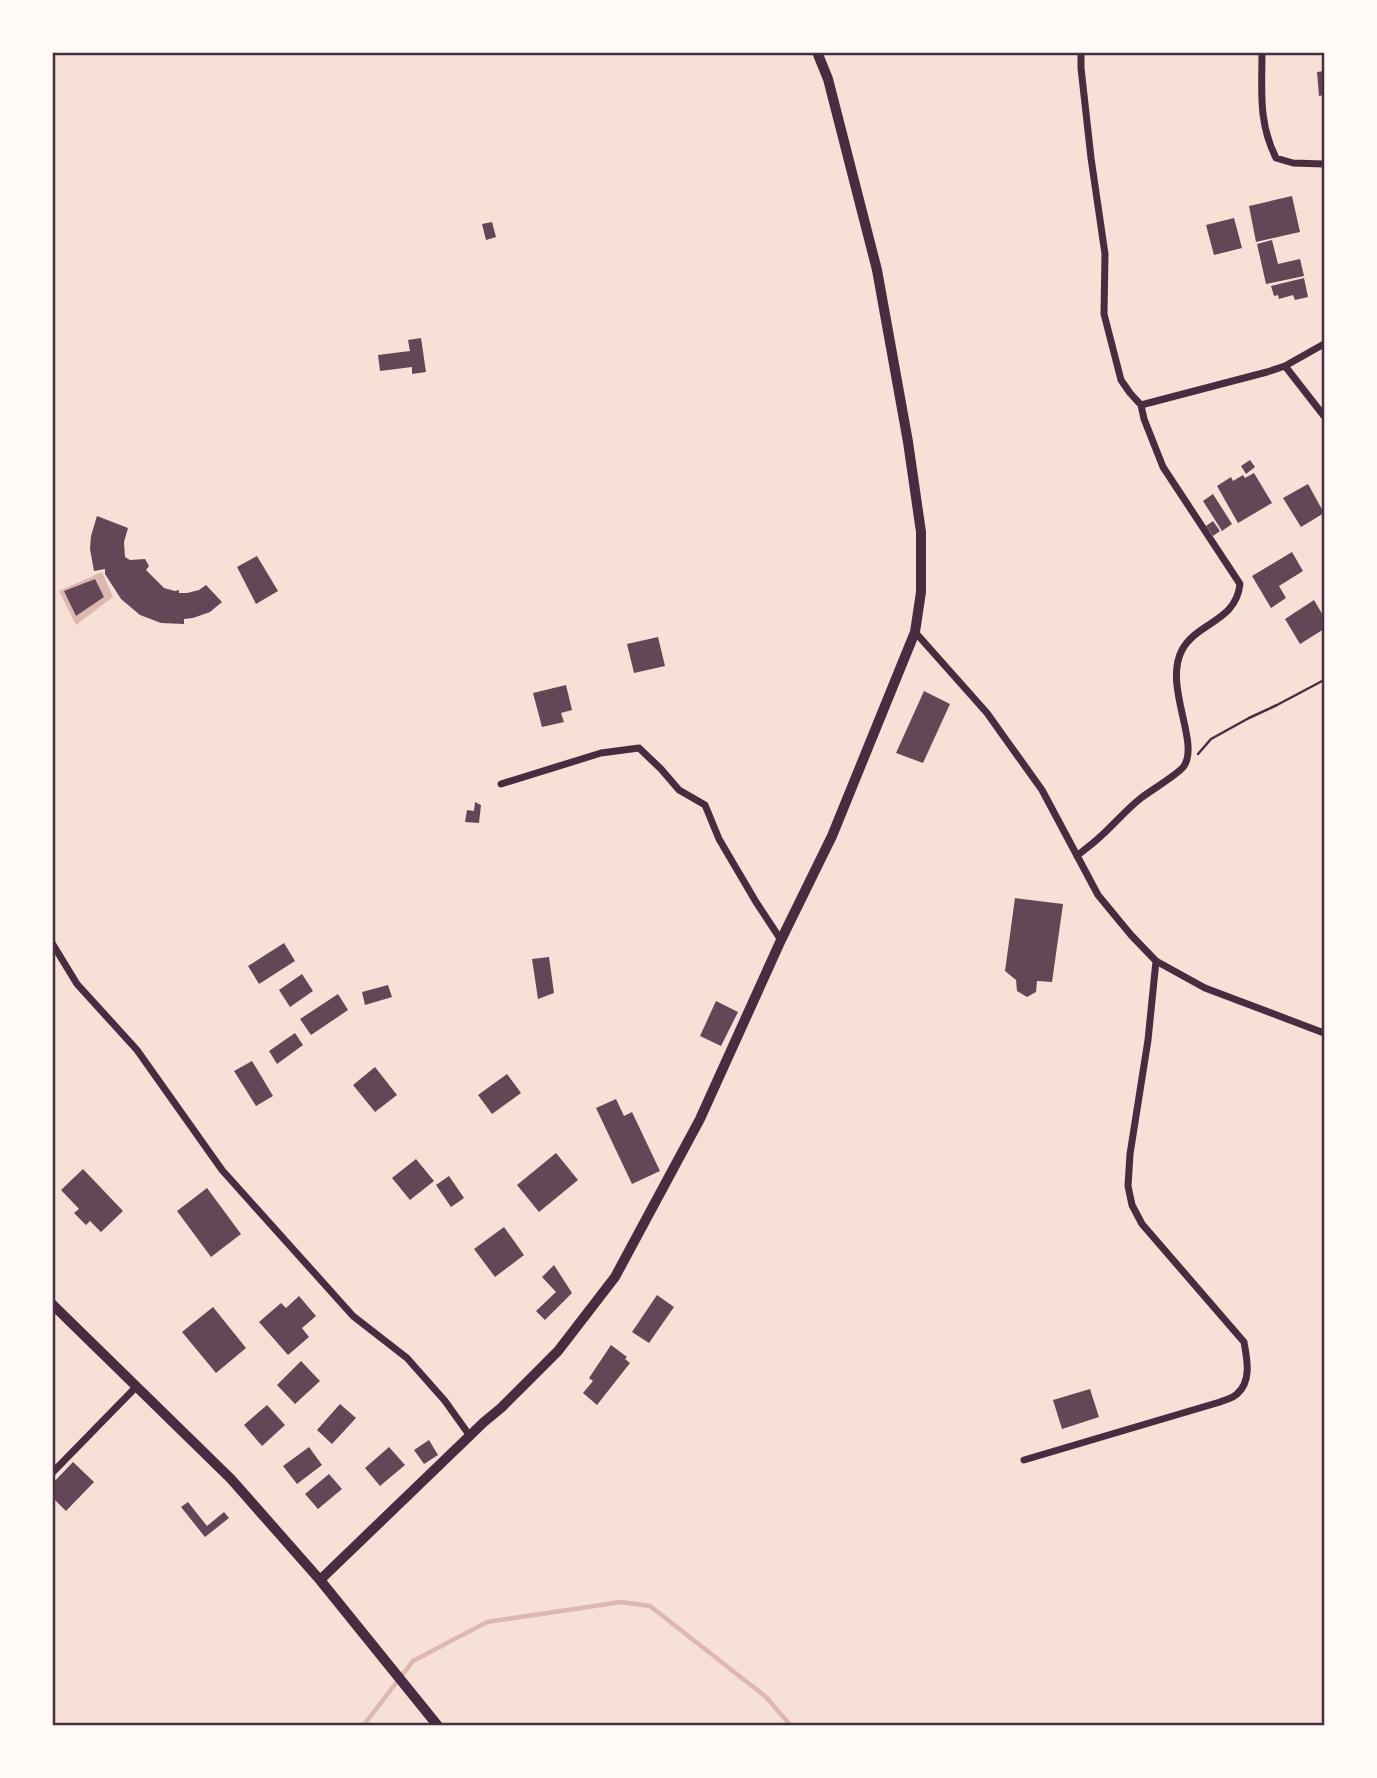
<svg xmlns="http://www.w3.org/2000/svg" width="1377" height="1778" viewBox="0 0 1377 1778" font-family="Quicksand,sans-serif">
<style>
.water{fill:#dcb8b0;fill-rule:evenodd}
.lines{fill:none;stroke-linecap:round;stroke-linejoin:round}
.stream{stroke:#dcb8b0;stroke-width:4.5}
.building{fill:#644757}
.path{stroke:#4a2c40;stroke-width:2.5}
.minor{stroke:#4a2c40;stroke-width:7}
.tertiary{stroke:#4a2c40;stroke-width:10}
.neatline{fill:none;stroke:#4a2c40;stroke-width:2.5}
</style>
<rect width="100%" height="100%" fill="#f7e1d7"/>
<path class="water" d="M102,572L113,597L76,625L59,591ZM95,579L103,597L76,616L65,591Z"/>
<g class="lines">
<path class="stream" d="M363,1726L413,1661L487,1622L621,1602L650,1606L766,1697L791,1726"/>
</g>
<path class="building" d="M1324,71V95L1319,96L1317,72Z
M1292,196L1300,232L1256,242L1249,206Z
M1234,218L1242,248L1214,255L1206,225Z
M492,222L496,237L486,240L482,224Z
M1272,240L1278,264L1300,259L1304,276L1266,284L1257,244Z
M1304,278L1308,297L1295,300L1293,295L1279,299L1278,295L1274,296L1271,286Z
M421,338L426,372L412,374V367L380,371L378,355L410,351L408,340Z
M1250,460L1255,467L1246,474L1241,466Z
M1254,473L1272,503L1238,523L1217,486L1231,477L1233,481L1243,475L1245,478Z
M1308,484L1324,513L1301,527L1283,498Z
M1213,494L1232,524L1222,531L1203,501Z
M97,516L128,528L124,542L125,557L130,560L145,559L149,566L146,570L164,588L175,591L179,590V593H187L199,590L206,585L222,602L210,612L193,618L184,619V624L161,623L140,615L121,599L105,574V569L94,571L90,549L91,536Z
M1213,521L1220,531L1213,536L1206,526Z
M1292,552L1303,571L1279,586L1286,598L1271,608L1252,576Z
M257,556L278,591L256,604L237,567Z
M95,579L104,597L76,616L64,591Z
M1314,600L1324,617V629L1300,644L1285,619Z
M658,637L665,666L634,673L627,644Z
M566,685L572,710L561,713L564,722L542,727L533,693Z
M924,691L950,704L923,763L896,753Z
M475,802L481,805L479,823L465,822L467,810L474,811Z
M1015,898L1063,904L1052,982L1037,981L1036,992L1027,997L1017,991L1016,980L1005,971Z
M284,943L295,961L259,984L248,966Z
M549,957L554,993L538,999L532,959Z
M302,974L313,991L290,1007L279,990Z
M388,985L392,997L365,1005L362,992Z
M338,994L348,1010L311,1035L300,1019Z
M716,1001L738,1012L721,1046L700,1036Z
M295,1033L303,1045L277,1064L269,1051Z
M252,1061L273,1096L256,1106L234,1071Z
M375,1067L397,1095L375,1112L353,1085Z
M507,1074L521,1093L492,1114L478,1095Z
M616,1099L624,1116L632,1112L660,1171L632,1184L596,1108Z
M556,1153L578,1180L539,1212L517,1185Z
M416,1159L434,1181L410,1200L392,1178Z
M83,1169L123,1211L101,1232L90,1221L86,1225L74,1213L79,1209L61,1190Z
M449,1176L464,1198L451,1207L436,1185Z
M207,1188L241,1234L211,1257L177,1211Z
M504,1227L524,1255L495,1277L474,1249Z
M554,1265L572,1293L545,1320L536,1311L556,1292L542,1277Z
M657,1295L674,1307L649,1343L632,1332Z
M299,1296L316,1316L302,1328L309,1337L288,1355L259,1322L281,1303L286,1308Z
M213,1307L246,1348L216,1373L182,1332Z
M611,1345L627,1357L625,1359L630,1363L597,1405L583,1393L593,1381L589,1378Z
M301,1361L320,1381L295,1404L277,1385Z
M1090,1389L1099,1417L1062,1429L1053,1400Z
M340,1404L356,1418L332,1444L317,1430Z
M267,1405L285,1425L262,1446L244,1425Z
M429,1440L438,1455L424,1464L414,1450Z
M309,1447L322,1465L297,1484L283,1466Z
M389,1447L405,1465L380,1486L365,1468Z
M73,1462L94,1482L66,1511L52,1497V1484Z
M329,1474L342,1489L318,1509L305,1494Z
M188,1502L207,1526L224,1512L229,1518L205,1537L181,1507Z"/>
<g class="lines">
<path class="path" d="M1198,754L1211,739L1249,718L1277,705L1324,680"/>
<path class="minor" d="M1262,52C1262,91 1258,122 1276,158L1293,163L1324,164
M1285,366L1324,416
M1141,405L1267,372L1285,366L1324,344
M915,632L987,713L1042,790L1098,895L1131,935L1156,961L1205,988L1324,1033
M501,784L601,753L639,748L661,769L679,790L705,805L719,839L756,902L781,940
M1077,856C1085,849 1094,843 1102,835C1115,823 1127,809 1141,798C1150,791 1180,773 1184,766C1200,742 1163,686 1182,650C1197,622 1236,622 1240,584L1163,467L1144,419L1141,405L1130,393L1121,380L1104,314L1105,254L1091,158L1081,68V52
M52,943L77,984L137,1050L222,1170L353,1316L407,1358L445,1401L470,1436
M1024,1460L1220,1402C1225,1400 1233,1398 1237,1394C1252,1381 1247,1359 1244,1342L1142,1224L1132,1205L1128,1186L1130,1154L1148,1040L1156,961
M52,1473L137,1386"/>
<path class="tertiary" d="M52,1304L231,1479L320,1580L438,1726
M320,1580L484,1422L501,1408L558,1351L615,1277L700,1119L781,940L832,836L915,632L921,592V532L908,442L877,270L828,79L817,52"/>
</g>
<rect width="1377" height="1778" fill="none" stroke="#fffaf5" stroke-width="108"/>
<rect x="54" y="54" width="1269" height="1670" class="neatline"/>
</svg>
